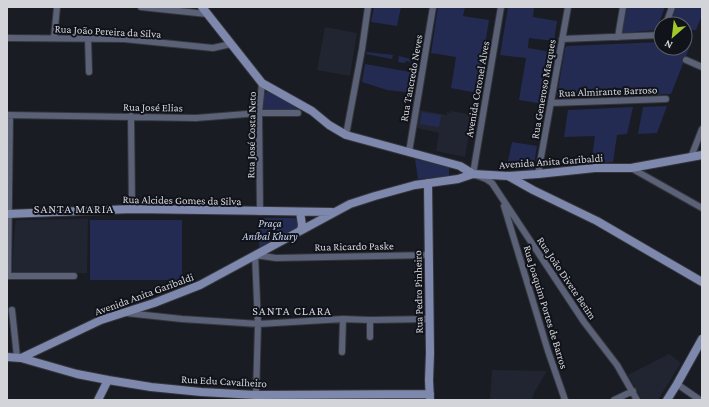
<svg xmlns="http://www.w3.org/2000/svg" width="709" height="407" viewBox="0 0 709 407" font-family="'Crimson Pro',serif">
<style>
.built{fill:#212531}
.green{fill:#232b53}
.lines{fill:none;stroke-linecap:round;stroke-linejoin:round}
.street-casing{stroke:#34363c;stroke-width:8}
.secondary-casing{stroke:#34363c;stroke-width:10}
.street{stroke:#5b6177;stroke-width:6}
.secondary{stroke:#7e88ac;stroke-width:8}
.labels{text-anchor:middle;stroke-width:4;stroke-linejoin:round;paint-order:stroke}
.street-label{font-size:11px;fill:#d3d4d9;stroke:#11131a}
.park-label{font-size:11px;font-style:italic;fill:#c9d2f1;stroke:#11131a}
.neighbourhood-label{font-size:12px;letter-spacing:1px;fill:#d3d4d9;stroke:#11131a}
</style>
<rect width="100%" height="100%" fill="#1a1c23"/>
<path class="built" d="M325,27L357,33L350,76L317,70Z
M419,110L447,115V112L451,113V111L472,115L465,157L436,151L439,133L417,128Z
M88,219L87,273H12L15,224L16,221L18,220Z
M669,354L681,363L658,400H642L628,375Z
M492,370L547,371L534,393L532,400H490Z"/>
<path class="green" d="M374,7H401L397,26L371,22Z
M438,7H465L463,16L489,20L477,93L451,88L456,57L431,53Z
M508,7H534L533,17L557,21L554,41L529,38L528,47V48L552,52L544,104L519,100L526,58L500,55Z
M626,7H665L656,30L623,33L622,32Z
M676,7H702V15L696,30H685V24H670Z
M685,41H692L671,94L559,100L557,96L565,48L567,46L661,42V48H685Z
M367,52L393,55L392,59L366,54Z
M399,56L418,61V63L406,61L405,63L398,62Z
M365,64L416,73L413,93L387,90L362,82Z
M266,92H269L301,109V110H266L263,108L264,94Z
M667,106L657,133L638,134L643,107Z
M633,107L627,134L617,135L613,162L591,164L595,136L564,137L568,110Z
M422,112L441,115L439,127L420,124Z
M512,142L537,146L533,170L507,166Z
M415,159L449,167V176L418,179Z
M259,218H295L298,220L299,227L259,249Z
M90,220H182V280H90Z"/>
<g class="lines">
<defs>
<path id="street" d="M141,7L207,14
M501,7L473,174L486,179L492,183L584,322L617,365L637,400
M666,24L672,7
M685,34H688
M618,37L623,7
M7,38L124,39L213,48L231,44
M54,38L57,7
M88,39L89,72
M562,39L661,35
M686,60L702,67
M551,103L666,99
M7,115L196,118L259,113H298
M131,116L132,209
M346,135L362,49L368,7
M409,152L433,7
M691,157L702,129
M631,168L702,208
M538,174L568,7
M504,206L548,351L565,400
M260,212L259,113L262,83
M7,276H74
M8,276L10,115
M12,310L17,357
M126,313L182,319L258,324L343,319L370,320L429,319
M370,337V320
M342,352L343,319
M677,384L700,400
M256,395L258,324L255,255L276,258L429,255
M614,400L633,391"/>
<path id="secondary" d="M202,7L262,83L312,111L329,125L346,135L460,166L473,174
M508,176L533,190L597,221L702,282
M428,183L430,353L429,380L430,400
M300,212L302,225L301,230
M7,214L132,209L332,212
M7,357L21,358L101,320L154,303L200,285L350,204L375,196L415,185L458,179L473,174L508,176L538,174L595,168H631L702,155
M21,358L77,374L108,380L151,387L201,392L256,395L430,394
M98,400L108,380
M667,400L677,384L702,339"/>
</defs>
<use href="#street" class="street-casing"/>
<use href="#secondary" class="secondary-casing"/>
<use href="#street" class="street"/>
<use href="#secondary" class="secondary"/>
</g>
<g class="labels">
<g class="street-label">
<text transform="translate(108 31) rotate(3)" y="4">Rua João Pereira da Silva</text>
<text transform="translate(411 78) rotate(-80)" y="4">Rua Tancredo Neves</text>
<text transform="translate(477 89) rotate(-80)" y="4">Avenida Coronel Alves</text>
<text transform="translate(543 89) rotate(-80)" y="4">Rua Generoso Marques</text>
<text transform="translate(608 91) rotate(-2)" y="4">Rua Almirante Barroso</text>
<text transform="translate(153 107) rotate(1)" y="4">Rua José Elias</text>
<text transform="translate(251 135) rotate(-89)" y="4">Rua José Costa Neto</text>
<text transform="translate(551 161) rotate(-4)" y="4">Avenida Anita Garibaldi</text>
<text transform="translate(182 200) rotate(1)" y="4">Rua Alcides Gomes da Silva</text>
<text transform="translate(354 246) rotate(-1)" y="4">Rua Ricardo Paske</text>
<text transform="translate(567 278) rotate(56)" y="4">Rua João Divete Betim</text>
<text transform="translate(418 292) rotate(-91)" y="4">Rua Pedro Pinheiro</text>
<text transform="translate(144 294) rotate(-20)" y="4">Avenida Anita Garibaldi</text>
<text transform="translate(546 307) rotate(73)" y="4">Rua Joaquim Portes de Barros</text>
<text transform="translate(224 381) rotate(3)" y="4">Rua Edu Cavalheiro</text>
</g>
<g class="park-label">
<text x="270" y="227">Praça<tspan x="270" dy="13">Aníbal Khury</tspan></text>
</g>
<g class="neighbourhood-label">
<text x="74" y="213">SANTA MARIA</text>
<text x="292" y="315">SANTA CLARA</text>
</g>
</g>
<rect width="709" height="407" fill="none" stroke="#d3d4d9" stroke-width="16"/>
<g transform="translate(673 36) rotate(208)"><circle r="19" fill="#11131a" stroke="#5f6066"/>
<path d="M0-3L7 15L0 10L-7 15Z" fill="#a2c928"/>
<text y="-6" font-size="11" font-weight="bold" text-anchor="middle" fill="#d3d4d9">N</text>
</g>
</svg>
